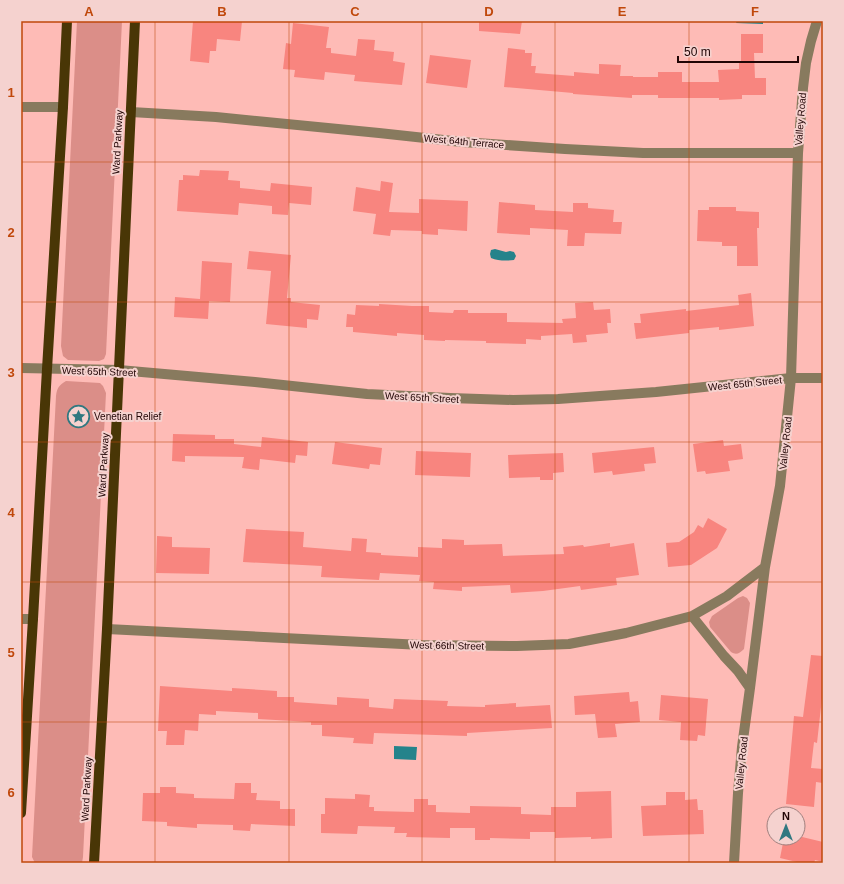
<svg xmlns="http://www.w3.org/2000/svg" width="844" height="884" viewBox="0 0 844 884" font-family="Arial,sans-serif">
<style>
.green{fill:#db8e88}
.water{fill:#25838b}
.building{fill:#f8857f}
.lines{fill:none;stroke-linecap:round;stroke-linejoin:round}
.street{stroke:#887a5e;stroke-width:10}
.primary{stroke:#493606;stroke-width:10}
.grid{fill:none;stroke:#c0480b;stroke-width:1;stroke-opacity:0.55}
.labels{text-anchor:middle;stroke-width:4;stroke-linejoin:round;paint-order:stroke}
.street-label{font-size:10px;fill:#210505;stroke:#f5d2cf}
.poi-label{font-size:10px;fill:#210505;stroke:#f5d2cf;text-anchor:start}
.neatline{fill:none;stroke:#c0480b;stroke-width:1.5}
.grid-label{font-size:13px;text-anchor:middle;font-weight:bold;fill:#c0480b}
</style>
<rect width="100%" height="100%" fill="#febbb6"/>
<path class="green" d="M77,21H122L106,354L104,359L99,361L68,360L63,356L61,346Z
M66,381L100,383L103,386L106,393L83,857L82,863H35L32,857L56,396C57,388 59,385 66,381Z
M743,596L747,598L750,603L744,649C739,654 736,655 731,652L710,627L709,622L712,616L738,598Z"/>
<path class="water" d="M737,21H763V24L736,23Z
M495,249L506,252L510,251L514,252L516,256L514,260C507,261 498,261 491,258L490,254L491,250Z
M394,746L417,747L416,760L394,759Z"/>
<path class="building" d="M193,21H242L240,41L217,39L216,51H210L209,63L190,61Z
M479,21H522L520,34L479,31Z
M293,23L329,27L326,48H331V53L356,56L358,39L375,40L374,50L394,52L393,61L405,63L402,85L354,81L355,75L325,72L324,80L294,77L295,70L283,69L286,43L291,44Z
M741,34H763V53H754L755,78H766V95H742V99L719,100V98H658V95H632V98L573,94V93L504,87L508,48L525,50V53H532L531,66H536L535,73L574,76V72L599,74V64L621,65L620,76H633V77H658V72H682V82H719L718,70L739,69V63H741Z
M430,55L471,60L467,88L426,83Z
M200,170L229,171L228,180L240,181V188L270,191L271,183L312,187L311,205L289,203L288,215L272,214V206L239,203L238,215L177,211L179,180H183V175L199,176Z
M381,181L393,183L389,212L419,213V199L468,201L467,231L438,229V235L422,234V231L391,230L390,236L373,234L376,214L353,211L356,187L380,191Z
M499,202L535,205V210L573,212V203H588V208L614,210L613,222H622L621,234L585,233L584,246H567L568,230L530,228V235L497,233Z
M709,207H736V211L759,212V228H757L758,266H737V246H722V242L697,241L698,210H709Z
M249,251L291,255L287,298H291V302L320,305L318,320L307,319V328L266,324L271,271L247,269Z
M202,261L232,263L230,302L209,301L208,319L174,317L175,297L200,299Z
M751,293L754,326L719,330V327L689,330V333L636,339L634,323H641L640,314L686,309V311L739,305L738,295Z
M593,302L594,310L610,309L611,323H607L608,333L586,335L587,342L573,343L572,334L541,336V340L526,339V344L486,343V341L445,340V341L424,340V335L397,333V336L353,332V327H346L347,314L355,315L356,305L379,306V304L412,306H429V312L453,313L454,310H468V313H507V322L563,323L562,319L576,318L575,303Z
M173,434L215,435V439H234V444L261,447L262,437L308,442L307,456L296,455L295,463L260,459L259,470L242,468L244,457L185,456V462L172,461Z
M723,440L724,446L741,444L743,459L728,461L730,471L706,474L705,471L697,472L693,444Z
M335,442L382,448L380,465L370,464L369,469L332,464Z
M654,447L656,463L644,464L645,471L613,475L612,471L594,473L592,453Z
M416,451L471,453L470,477L415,475Z
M563,453L564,472L553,473V480H540V477L509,478L508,455Z
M708,518L727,529L717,548L691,565L668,567L666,543L679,542L694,532L698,525L703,528Z
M246,529L304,532L303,547L351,551L352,538L367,539L366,552L381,553V555L418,557V547L442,548V539L464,540V545L502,544L503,556L564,554L563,547L583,545L584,547L610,543V547L634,543L639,575L616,578L617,585L581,590L580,586L543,591L511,593L510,585L462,587V591L433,589L434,582L419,581L420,575L380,573L379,580L321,577L322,566L243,562Z
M157,536L172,537V547L210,548L209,574L156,573Z
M811,655L823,656V698H822L817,743L814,742L811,768L823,769V783L816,782L814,807L786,804L794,716L803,717Z
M160,686L232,691V688L277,691V697H294V702L337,705V697L369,699V707L393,709L394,699L448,701L447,706L485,707V705L516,703V707L550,705L552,728L467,733V736L374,733L373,744L353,743L354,738L322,736V725H311V722L258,719V713L216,711V715L199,714L198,731L185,730L184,745H166L167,731H158Z
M629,692L630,702L638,701L640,722L615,724L617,737L598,738L595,714L575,715L574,696Z
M661,695L708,699L705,736L698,735L697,741L680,740L681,722L659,720Z
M235,783H251V793H257L256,800L280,801V809H295V826L251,824L250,831L233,830V825L197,824V828L167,826V822L142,821L143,793H160V787H176V793L194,794V798L234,799Z
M611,791L612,838L591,839V837L555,838V832H530V839L490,838V840H475V828H450V838L406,837L407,833H394L395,827L358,826L357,834L321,833V814H325V798L355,799V794L370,795L369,807H374V811L414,812V799H428V805H436V812L470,813V806L521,807V814L551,815V807H576V792Z
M666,792H685V800L697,799L698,810H703L704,834L643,836L641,806L666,805Z
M798,836L823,842V862L815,860L814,863H801L780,858L784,838H798Z"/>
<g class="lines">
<path class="street" d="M21,107H63
M131,112L216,117L379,133L462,142L565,149L643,153H798
M21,368L119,370L255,382L367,394L450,398L513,400L558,399L656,392L791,378H823
M692,616L727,596L765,567
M21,619H33
M107,629L422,645L517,646L569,644L626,633L692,616L724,656L738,671L750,688
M734,863L738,793L742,747L750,688L765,567L780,486L791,378L798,153L803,88L806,63L811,41L817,21"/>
<path class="primary" d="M21,813L33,619L47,369L63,107L67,21
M94,863L107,629L135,21"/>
</g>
<path class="grid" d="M155,21V863M289,21V863M422,21V863M555,21V863M689,21V863M21,162H823M21,302H823M21,442H823M21,582H823M21,722H823"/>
<defs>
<symbol id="sight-ring" viewBox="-11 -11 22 22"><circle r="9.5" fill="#f5d2cf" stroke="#307880" stroke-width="1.5"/><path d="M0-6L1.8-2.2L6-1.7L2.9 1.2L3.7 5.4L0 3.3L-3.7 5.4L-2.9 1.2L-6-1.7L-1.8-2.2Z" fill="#307880"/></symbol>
</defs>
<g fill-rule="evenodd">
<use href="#sight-ring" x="66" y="404" width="25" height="25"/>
</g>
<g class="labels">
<g class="street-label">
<text transform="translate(800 119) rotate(-85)" y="4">Valley Road</text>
<text transform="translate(464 141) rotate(5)" y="4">West 64th Terrace</text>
<text transform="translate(117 142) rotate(-87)" y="4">Ward Parkway</text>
<text transform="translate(99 371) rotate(2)" y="4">West 65th Street</text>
<text transform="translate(745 383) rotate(-6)" y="4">West 65th Street</text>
<text transform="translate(422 397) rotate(3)" y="4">West 65th Street</text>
<text transform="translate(785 443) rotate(-84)" y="4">Valley Road</text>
<text transform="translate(103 465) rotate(-87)" y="4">Ward Parkway</text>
<text transform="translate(447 645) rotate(1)" y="4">West 66th Street</text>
<text transform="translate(741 763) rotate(-84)" y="4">Valley Road</text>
<text transform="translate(86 789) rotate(-87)" y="4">Ward Parkway</text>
</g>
<g class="poi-label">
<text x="94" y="420">Venetian Relief</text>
</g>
</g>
<rect width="844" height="884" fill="none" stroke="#f5d2cf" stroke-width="44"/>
<g transform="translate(786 826)"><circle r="19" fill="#f5d2cf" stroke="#a0807e"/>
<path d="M0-3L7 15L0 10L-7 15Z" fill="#307880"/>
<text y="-6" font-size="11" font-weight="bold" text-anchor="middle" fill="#210505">N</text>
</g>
<path d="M678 56v6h120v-6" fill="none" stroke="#210505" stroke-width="2"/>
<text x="684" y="56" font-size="12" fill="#210505" stroke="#f5d2cf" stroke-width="3" paint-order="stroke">50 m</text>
<rect x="22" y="22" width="800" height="840" class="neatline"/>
<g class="grid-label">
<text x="89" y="16">A</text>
<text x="222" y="16">B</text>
<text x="355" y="16">C</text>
<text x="489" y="16">D</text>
<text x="622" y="16">E</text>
<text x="755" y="16">F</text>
<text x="11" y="97">1</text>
<text x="11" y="237">2</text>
<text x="11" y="377">3</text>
<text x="11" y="517">4</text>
<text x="11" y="657">5</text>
<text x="11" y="797">6</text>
</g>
</svg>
